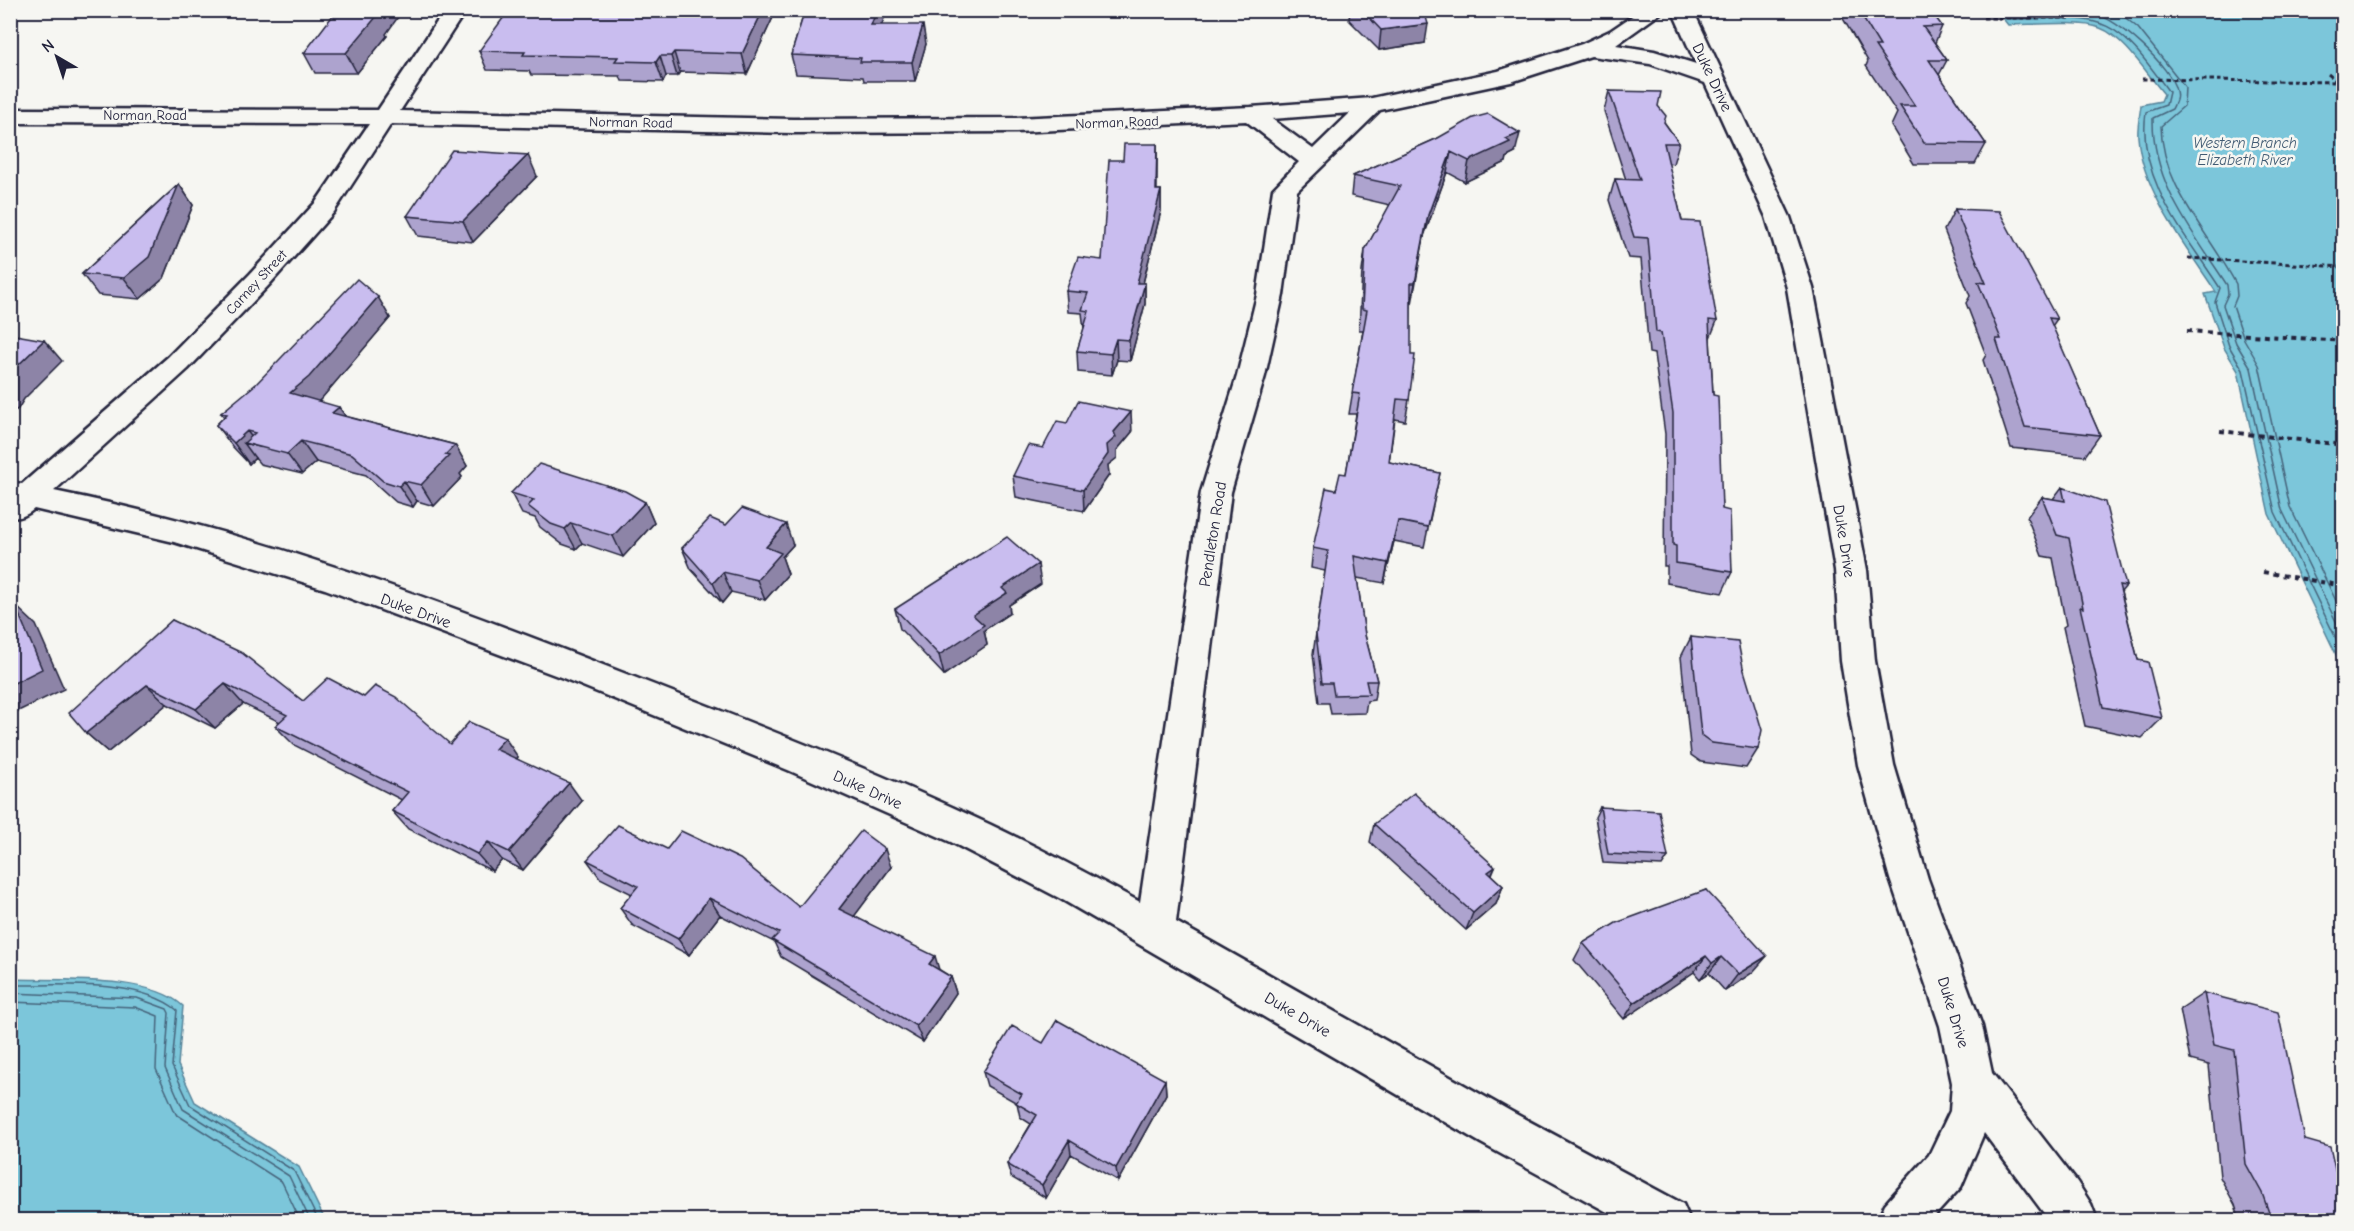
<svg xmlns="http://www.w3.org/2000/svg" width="2354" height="1231" viewBox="0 0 2354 1231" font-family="'Comic Neue',sans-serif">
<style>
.water{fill:#7bc6da;stroke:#57849a;stroke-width:1.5}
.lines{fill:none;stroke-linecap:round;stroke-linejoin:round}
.shore{stroke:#46647b;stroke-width:1.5}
.minor-casing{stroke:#22223b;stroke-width:5}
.path-far1{stroke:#22223b;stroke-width:3;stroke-dasharray:4.5 3;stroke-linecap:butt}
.path{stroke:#22223b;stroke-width:4;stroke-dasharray:5 4.5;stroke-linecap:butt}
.minor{fill:#f6f6f2;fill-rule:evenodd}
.wall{fill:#ada3ce;stroke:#22223b;stroke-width:1.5}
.shaded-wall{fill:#8d84a7;stroke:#22223b;stroke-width:1.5}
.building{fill:#c9bdef;stroke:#22223b;stroke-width:1.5}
.labels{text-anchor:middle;stroke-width:5;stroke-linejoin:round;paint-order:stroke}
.far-street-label{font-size:14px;fill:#22223b;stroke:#f6f6f2}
.far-water-label{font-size:15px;font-style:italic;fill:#415b73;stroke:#f6f6f2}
.street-label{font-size:16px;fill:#22223b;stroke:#f6f6f2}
</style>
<rect width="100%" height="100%" fill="#f6f6f2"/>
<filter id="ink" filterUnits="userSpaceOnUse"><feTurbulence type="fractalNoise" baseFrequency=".0167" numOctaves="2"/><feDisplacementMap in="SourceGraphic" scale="12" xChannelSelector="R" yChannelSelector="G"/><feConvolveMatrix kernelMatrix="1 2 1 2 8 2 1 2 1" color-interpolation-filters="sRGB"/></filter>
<g filter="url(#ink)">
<path class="water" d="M1997,11H2343V669L2269,514L2238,371L2224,348L2205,294L2216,292C2187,248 2142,191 2138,137C2137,127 2140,115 2141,105L2161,101L2164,94C2148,75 2123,36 2100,28C2081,20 2031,25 2008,25Z
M11,979C57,981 149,974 183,1006L178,1065L195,1102L299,1167L325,1220H11Z"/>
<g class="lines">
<path class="shore" d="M2005,10L2012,19C2106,17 2112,13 2169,92L2166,105L2146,112C2136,179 2186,235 2220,288L2215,302L2229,346L2243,370L2275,512L2344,655
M2014,10C2040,16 2067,7 2093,13C2117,18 2172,67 2176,91C2178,98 2175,103 2172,109L2153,118C2152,184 2193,232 2227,285L2228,294L2223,305L2236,343L2251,368L2282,510L2344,638
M2116,10L2138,28L2185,87L2184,106L2161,126C2162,187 2209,232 2236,284L2237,296L2233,306L2244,339L2259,365L2290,507L2344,617
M10,985C59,986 138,978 177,1010L172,1066L190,1105L294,1171L318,1220
M10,993L137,998L167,1009L169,1013L165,1068L183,1109L289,1176L310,1220
M10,1002L135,1007L158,1016L156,1069L176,1114L282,1182L300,1220"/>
<defs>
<path id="minor" d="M445,10H466L400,111L793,119L1016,118L1251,107L1372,98L1498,71L1582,44L1610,31L1641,10H1665L1616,45L1654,51L1696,64L1672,10H1693L1790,217L1813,288L1867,570L1875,661L1894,765L1928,879L1982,1026L1992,1073L2077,1182L2091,1204L2097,1220H2049L1984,1133L1961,1187L1931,1220H1878L1885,1204L1929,1155L1950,1111L1952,1083L1940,1026L1890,879L1858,765L1841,661L1835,570L1787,288L1766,217L1705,83L1650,64L1591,56L1511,82L1380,110L1297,191L1283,295L1265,376L1231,492L1176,922L1512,1112L1683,1204L1690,1220H1622L1481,1143L1061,899L951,842L788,770L563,678L325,589L174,542L34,509C27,515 20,519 10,517V482L22,484L168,357L250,274L316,202L369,124L10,123V109L378,110ZM1350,113L1313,149L1272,119ZM1246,121L1299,162L1273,189L1257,295L1237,376L1201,492L1140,902C1090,875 1040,848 989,824C869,768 745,720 621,672C437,600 249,530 54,491L188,369L268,286L334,212L391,124L793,133L1016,132Z"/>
</defs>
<use href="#minor" class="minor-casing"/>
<path class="path-far1" d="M2002,10L2008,17
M1983,18H2071
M2328,74L2344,87
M2142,79L2338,82
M2188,258L2344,267"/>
<path class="path" d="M2187,331L2344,341
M2220,431L2344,445
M2263,572L2344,586"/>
<use href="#minor" class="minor"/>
</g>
<path class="wall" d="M805,10H887L881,25L926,44L915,81H864L863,77L796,74L791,55Z
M1350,10H1424L1425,43L1379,50L1349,20Z
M1838,10H1930L1942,26L1935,43L1947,60L1939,75L1986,144L1975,164H1914L1891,126L1897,113L1866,66L1868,61Z
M775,13L747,74L680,72L677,76H666L663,82L622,81L620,76L531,75L529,71L487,70L479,51Z
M386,34L387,36L357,73H315L304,53Z
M1609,91L1658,106L1664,122L1679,143L1673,164L1668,163L1682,221L1717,321L1710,338L1713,395L1722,509L1732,572L1722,593L1667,583V566H1664L1665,434L1654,354L1649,353L1641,259L1628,258L1609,200L1615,179L1626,180L1604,111Z
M1438,138L1515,153L1507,157L1506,162L1465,182L1447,172L1424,236L1411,304L1409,400L1405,421L1395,419L1389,462L1440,473L1424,547L1394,541L1384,583L1357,578L1365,635L1377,681L1374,700L1367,701L1365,713L1331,714L1329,703H1319L1313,654L1325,571L1311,568L1313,548L1336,490L1346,474L1356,414H1349L1363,330H1359L1362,271L1365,250L1390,205L1351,196L1353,176Z
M1157,144V190H1161V211L1143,283H1145V304L1130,361L1117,360L1112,375L1078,372L1077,351L1084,329L1082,313L1068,312L1066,291L1102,260L1123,160Z
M537,176L473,242L418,236L407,216Z
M179,184L193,205L164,278L140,299L98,295L82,274Z
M1955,209L2057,319L2052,326L2100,435L2085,456L2011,448L1983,360L1986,355L1966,303L1970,296L1944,230Z
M378,297L390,318L319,401L345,416L455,445L467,466L460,474L462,477L434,506L417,501L413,507L396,502L366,475L316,462L302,474L260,464L255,458L249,464L232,446L216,425L224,417L221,413Z
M1132,432L1117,450V458L1108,465L1109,475L1084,511L1016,497L1013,476L1043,448Z
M2062,487L2126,586L2121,592L2138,660L2162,718L2142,738L2085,726L2063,627L2066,625L2053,558L2042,556L2027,517L2042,497L2053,499Z
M511,493L645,502L654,523L623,557L582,543L576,549L562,544L540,527L535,518L522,514Z
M726,525L793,545L782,557L788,574L765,600L731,592L722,603L691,569L682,548Z
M1041,584L1009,605L1010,613L984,630L987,645L944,675L900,629L895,609Z
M172,620L303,701L450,744L518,757L517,759L582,801L523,870L502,860L492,871L408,829L392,811L402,800L294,745L275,726L280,722L243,704L215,728L167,704L108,752L86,733Z
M1691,637L1758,749L1746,768L1701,762L1691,755L1681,657Z
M1600,807L1668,857L1662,866L1603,863L1595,817Z
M1374,824L1491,875L1503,886L1496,904L1466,930L1370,842Z
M667,849L799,907L891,867L854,916L951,977L956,993L923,1042L781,957L774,942L720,915L689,955L632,925L620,908L632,894L600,878L587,860Z
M1706,890L1753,972L1725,991L1709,973L1700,979L1694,972L1624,1019L1574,960L1583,943Z
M2204,993L2305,1140L2343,1221H2240L2235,1205L2220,1177L2209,1065L2190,1060L2180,1009Z
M1043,1043L1165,1080L1166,1094L1118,1181L1071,1154L1046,1198L1011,1177L1007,1164L1031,1124L1020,1117L1017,1103L987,1086L983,1072Z"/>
<path class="shaded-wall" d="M379,10H403L386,34L387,36L357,73L346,53Z
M763,10H775V13L747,74L742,54Z
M877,10H887L875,44L871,25Z
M1428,24L1425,43L1379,50L1381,30Z
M923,25L926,44L915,81L912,62Z
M674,52L680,72L677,76L671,56Z
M660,56L666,76L663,82L656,62Z
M1520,133L1515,153L1507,157L1506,162L1465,182L1469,161L1506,139Z
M1157,144L1156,207L1161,190V211L1138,303L1137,283L1156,190Z
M1451,152L1447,172L1424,236L1412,304L1428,215Z
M528,155L537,176L473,242L463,221Z
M179,184L193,205L164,278L140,299L124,278Z
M1145,283V304L1130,361L1129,340Z
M378,297L390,318L322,398L305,414L290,393Z
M1116,339L1117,360L1112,375L1111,354Z
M44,340L62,361L24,399L18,409L10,414V373Z
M339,407L353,427L332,413Z
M1131,412L1132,432L1117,450V458L1108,465L1109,475L1084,511L1083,490L1114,432Z
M247,431L259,447L244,443L255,458L249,464L234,443Z
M301,441L316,462L302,474L287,454Z
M455,445L467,466L460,474L462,477L434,506L421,485L445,455Z
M404,481L417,501L413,507L399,486Z
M645,502L654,523L623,557L613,536Z
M1398,521L1394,541L1384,583L1388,563Z
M571,523L582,543L576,549L565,529Z
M786,524L793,545L782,557L788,574L765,600L757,580L766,547Z
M1038,564L1041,584L1009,605L1010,613L984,630L987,645L944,675L939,655L973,615L1002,588Z
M723,572L731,592L722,603L713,583Z
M15,605L36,625L64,689L10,715V685Z
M225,684L243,704L215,728L196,709Z
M147,685L167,704L108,752L86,733Z
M505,738L518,757L509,767L495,749Z
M569,783L582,801L523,870L509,852Z
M488,842L502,860L492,871L477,854Z
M885,849L891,867L847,926L839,909Z
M1495,867L1488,884V872Z
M1503,886L1496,904L1466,930L1473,913Z
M709,898L720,915L689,955L678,939Z
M935,956L940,973L929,964Z
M1706,956L1694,972L1624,1019L1634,1003Z
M1767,956L1753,972L1725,991L1738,974Z
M1721,957L1709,973L1700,979L1712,963Z
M951,977L956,993L923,1042L916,1026Z
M1165,1080L1166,1094L1118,1181L1116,1168Z
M1069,1140L1071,1154L1046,1198L1042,1185Z"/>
<path class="building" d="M337,10H379L375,16H377L346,53H304Z
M509,10H763L742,54L674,52L671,56H660L656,62L615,61L618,57L523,55L525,52L479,51Z
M805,10H877L871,25H923L912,62H860L861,58L791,55Z
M1362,10H1424L1428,24L1381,30Z
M1858,10H1930L1942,26L1923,27L1947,60H1929L1986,144L1924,143L1900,106H1915L1875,46H1880Z
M1609,91L1661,92L1658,106L1666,116L1664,122L1679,143H1664L1682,221L1700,222L1717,321L1709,320L1713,395L1718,396L1722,509L1730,511L1732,572L1676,563V546L1673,545V413L1661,333L1656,332L1648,238L1634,237L1615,179L1640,180Z
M1488,114L1520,133L1506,139L1510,142L1469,161L1451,152L1428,215L1415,283H1411V355H1415L1409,400L1397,399L1389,462L1440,473L1428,527L1398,521L1388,563L1354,556L1365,635L1377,681H1366L1369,694L1334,695L1332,683H1322L1316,634L1328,551L1313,548L1326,488L1336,490L1340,473L1346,474L1360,394L1352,393L1367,310L1362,309L1365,250L1400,186L1353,176L1438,138L1473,118Z
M1124,144H1157L1156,190H1161L1137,283H1145L1129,340L1116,339L1111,354L1077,351L1089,311L1082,310L1088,293L1066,291L1078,257L1102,260L1109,160H1123Z
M452,150L528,155L463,221L407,216Z
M179,184L149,257L124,278L82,274Z
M1955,209L1999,211L2057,319L2049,318L2100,435L2025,427L1996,339H2001L1978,282L1986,283Z
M357,279L378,297L309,377L290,393L339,407L332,413L455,445L445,455L449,456L421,485L404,481L399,486L383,481L352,454L301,441L287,454L244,443L255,433L247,431L234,443L216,425L227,414L221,413L256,384Z
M10,334L44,340L10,373Z
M1078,401L1131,412L1114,432L1116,437L1107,445L1108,454L1083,490L1013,476L1028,445L1043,448L1057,421L1067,423Z
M539,464L625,491L645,502L613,536L571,523L565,529L551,524L528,506L534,500L511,493Z
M2062,487L2105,502L2126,586L2119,585L2138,660L2148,662L2162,718L2103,707L2080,607L2083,608L2069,538L2057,535L2042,497L2065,501Z
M742,508L786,524L766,547L781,553L757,580L723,572L713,583L682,548L710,518L726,525Z
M1007,537L1038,564L1002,588L1007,593L973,615L984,625L939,655L895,609Z
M15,605L42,669L10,685V606Z
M172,620L242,653L303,701L328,678L364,697L375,686L396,697L450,744L469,722L505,738L495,749L569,783L509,852L488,842L477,854L392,811L408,792L275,726L287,715L225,684L196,709L147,685L86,733L69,713Z
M1691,637L1738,642L1743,667L1762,730L1758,749L1712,743L1701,735Z
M1414,793L1495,867L1488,872L1503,886L1473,913L1374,824Z
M1600,807L1659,811L1668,857L1608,854Z
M618,825L667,849L681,831L740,859L799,907L861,831L885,849L839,909L935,956L929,964L951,977L916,1026L772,940L779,933L709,898L678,939L620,908L638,886L587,860Z
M1706,890L1767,956L1738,974L1721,957L1712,963L1706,956L1634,1003L1583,943L1616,923Z
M2204,993L2278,1012L2305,1140L2330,1147L2343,1205V1221H2272L2262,1193L2246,1164L2234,1050L2214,1045Z
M1057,1020L1165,1080L1116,1168L1069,1140L1042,1185L1007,1164L1037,1115L1016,1103L1022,1094L983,1072L1012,1026L1043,1043Z"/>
</g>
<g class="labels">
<g class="far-street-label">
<text x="145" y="120">Norman Road</text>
<text transform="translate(631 122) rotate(1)" y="5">Norman Road</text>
<text transform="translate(1117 122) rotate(-2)" y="5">Norman Road</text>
<text transform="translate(256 282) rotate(-47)" y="5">Carney Street</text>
</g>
<g class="far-water-label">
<text x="2245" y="148">Western Branch<tspan x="2245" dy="17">Elizabeth River</tspan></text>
</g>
<g class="street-label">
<text transform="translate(1713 77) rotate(65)" y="6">Duke Drive</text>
<text transform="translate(1212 534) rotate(-81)" y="6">Pendleton Road</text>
<text transform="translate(1845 541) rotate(81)" y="6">Duke Drive</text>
<text transform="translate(416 610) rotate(20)" y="6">Duke Drive</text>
<text transform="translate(868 789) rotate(24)" y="6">Duke Drive</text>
<text transform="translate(1954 1012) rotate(73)" y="6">Duke Drive</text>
<text transform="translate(1298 1014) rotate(30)" y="6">Duke Drive</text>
</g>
</g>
<rect width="2354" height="1231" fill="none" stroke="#f6f6f2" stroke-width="36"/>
<rect x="18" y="18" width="2318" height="1195" fill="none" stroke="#22223b" stroke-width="2" filter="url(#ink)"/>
<g transform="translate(57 57) rotate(321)" stroke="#f6f6f2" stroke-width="4.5" paint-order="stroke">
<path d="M0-4.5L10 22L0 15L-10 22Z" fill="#22223b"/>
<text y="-9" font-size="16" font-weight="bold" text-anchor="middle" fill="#22223b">N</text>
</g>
</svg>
